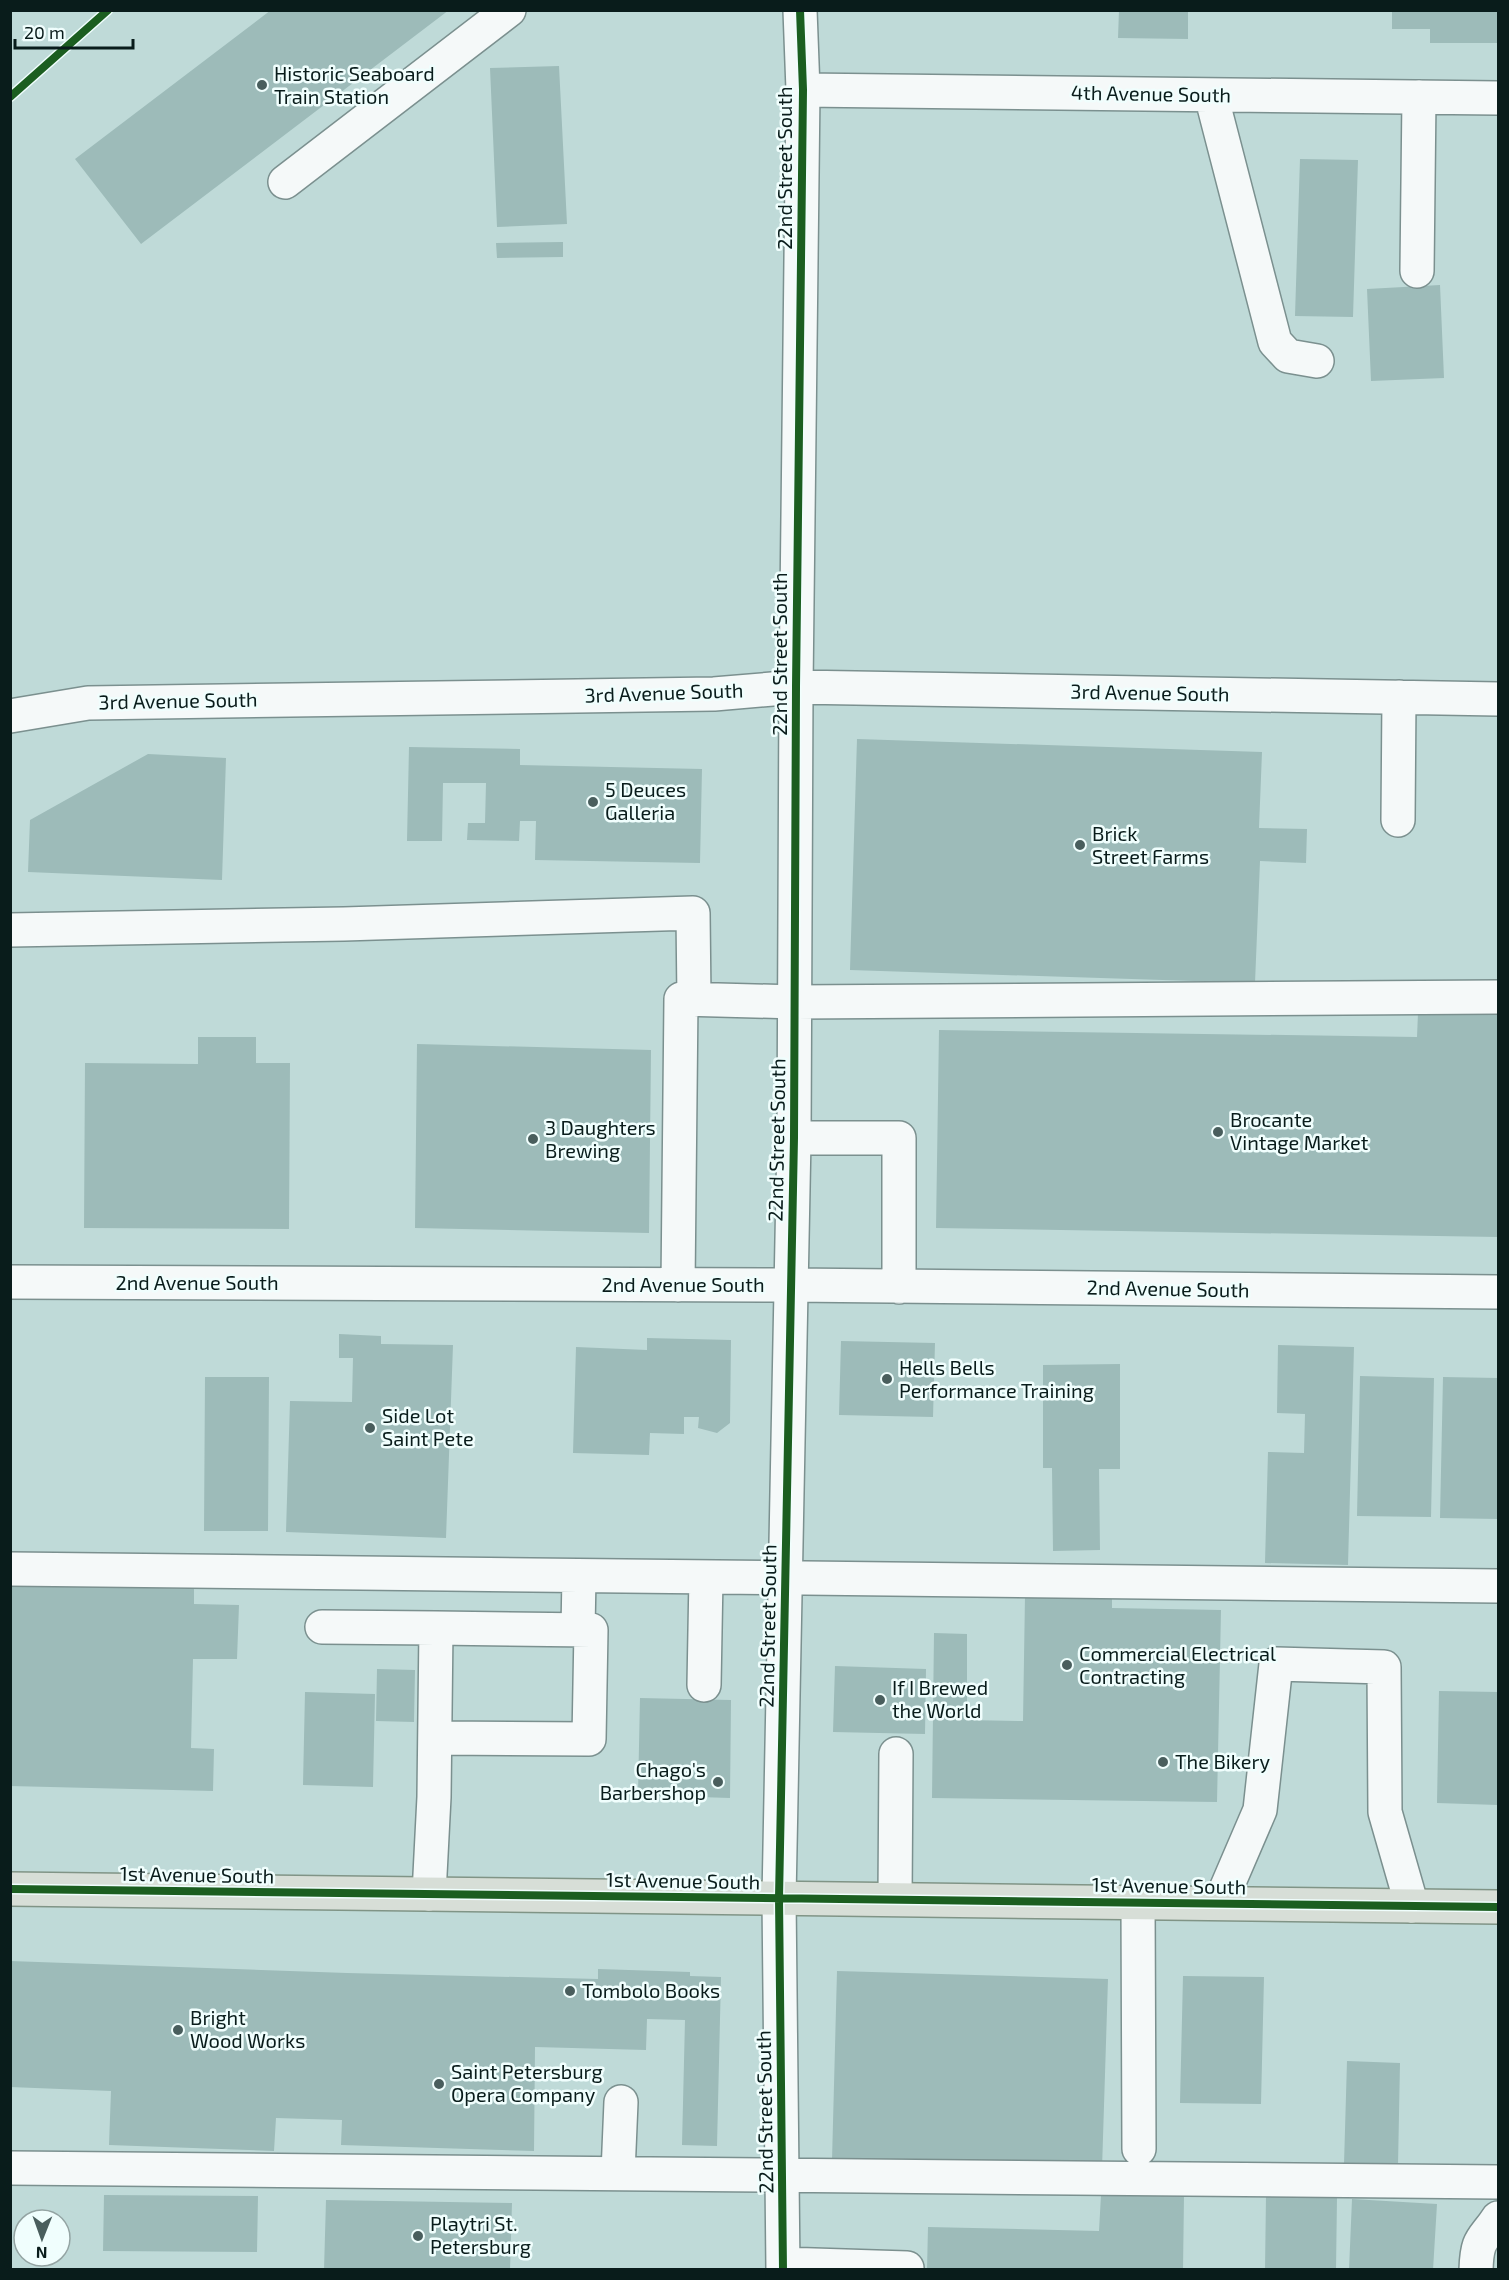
<svg xmlns="http://www.w3.org/2000/svg" width="1509" height="2280" viewBox="0 0 1509 2280" font-family="'Exo 2',sans-serif">
<style>
.building{fill:#9dbbb9}
.lines{fill:none;stroke-linecap:round;stroke-linejoin:round}
.minor-casing{stroke:#7b908f;stroke-width:36}
.major-casing{stroke:#809486;stroke-width:36}
.minor{stroke:#f5f9f9;stroke-width:33}
.major{stroke:#d7ded7;stroke-width:33}
.cycleway-casing{stroke:#f0fefd;stroke-width:11}
.cycleway{stroke:#1b5e20;stroke-width:8}
.poi-dot{fill:#495e5d;stroke:#f0fefd;stroke-width:2}
.labels{text-anchor:middle;stroke-width:5;stroke-linejoin:round;paint-order:stroke}
.poi-label{font-size:20px;fill:#091c1b;stroke:#f0fefd;text-anchor:start}
.street-label{font-size:20px;fill:#091c1b;stroke:#f0fefd}
</style>
<rect width="100%" height="100%" fill="#bfdad8"/>
<path class="building" d="M271,10H449L141,244L75,159Z
M1119,10H1188V39L1118,38Z
M1392,10H1498V43H1430V29H1392Z
M559,66L567,224L497,227L490,68Z
M1300,159L1358,160L1353,317L1295,316Z
M563,242V257L497,258L496,243Z
M1440,285L1444,378L1371,381L1367,289Z
M857,739L1262,752L1259,828L1307,829L1306,863L1260,861L1255,983L850,970Z
M409,747L520,749V765L702,769L700,863L535,860L536,821H520L519,841L467,840L468,823H485L486,783H443L442,841H407Z
M148,754L226,758L222,880L28,872L30,820Z
M1418,1013L1498,1014V1237L936,1228L939,1030L1417,1037Z
M198,1037H256V1063H290L289,1229L84,1228L85,1063L198,1064Z
M417,1044L651,1050L649,1233L415,1228Z
M339,1334L381,1336V1344L453,1345L446,1538L286,1532L290,1401L352,1402L353,1358H339Z
M647,1338L731,1340L730,1423L717,1433L698,1428L699,1417H684V1434L650,1433L649,1455L573,1453L576,1347L647,1350Z
M841,1341L935,1343L933,1417L839,1415Z
M1278,1345L1354,1347L1348,1565L1265,1563L1268,1452L1304,1453L1305,1414L1277,1413Z
M1120,1364V1469H1099L1100,1550L1053,1551L1052,1468H1043V1365Z
M1360,1376L1434,1378L1431,1517L1357,1516Z
M205,1377H269L268,1531H204Z
M1443,1377L1498,1378V1519L1440,1518Z
M11,1584L194,1589V1604L239,1605L237,1659H193L191,1748L214,1749L213,1791L10,1786Z
M1025,1596L1112,1597V1608L1221,1610L1217,1802L932,1798L934,1633L967,1634V1720L1023,1721Z
M835,1666L926,1669L925,1734L833,1732Z
M377,1669L415,1670L414,1722L376,1721Z
M1439,1691L1498,1692V1805L1437,1803Z
M305,1692L375,1694L373,1787L303,1785Z
M640,1698L731,1700L730,1798L638,1795Z
M10,1961L347,1973L598,1979V1969L690,1972V1976L721,1977L717,2146L682,2145L685,2020L647,2019L646,2050L535,2047L534,2151L341,2145L342,2120L276,2118L274,2151L109,2145L111,2091L10,2087Z
M837,1971L1108,1979L1102,2169L832,2161Z
M1183,1976L1264,1977L1261,2104L1180,2103Z
M1347,2061L1400,2063L1398,2165L1344,2164Z
M104,2195L258,2196L257,2252L103,2251Z
M1101,2195L1184,2196L1183,2270H927L928,2227L1099,2231Z
M1266,2196L1337,2197L1336,2270H1265Z
M1352,2199L1437,2204L1433,2270H1349Z
M326,2200L512,2203L510,2270H324Z"/>
<g class="lines">
<defs>
<path id="minor" d="M803,90L1498,98
M1211,95L1275,342L1288,356L1317,361
M285,182L509,10
M1417,271L1419,97
M10,716L88,703L714,694L796,687L1498,699
M1398,820L1399,697
M10,930L344,924L693,913L694,1000
M794,1138H899V1287
M10,1282L791,1285L1498,1292
M678,1285L681,999L796,1002L1498,997
M10,1569L1498,1586
M322,1627L436,1628L434,1797L429,1894
M578,1630L579,1576
M704,1685L706,1577
M435,1738L589,1739L591,1630L436,1628
M895,1899L896,1754
M1138,1902L1139,2149
M1220,1903L1260,1810L1276,1664L1384,1667L1385,1812L1412,1906
M10,2168L1498,2182
M618,2173L621,2102
M783,2264L907,2268
M783,2270L779,1898L794,1138L796,687L803,90L800,10
M1476,2270C1477,2237 1483,2241 1498,2218"/>
<path id="major" d="M10,1889L1498,1907"/>
</defs>
<use href="#minor" class="minor-casing"/>
<use href="#major" class="major-casing"/>
<use href="#minor" class="minor"/>
<use href="#major" class="major"/>
<defs>
<path id="cycleway" d="M10,97L108,10
M10,1889L1498,1907
M783,2270L779,1898L794,1138L796,687L803,90L800,10"/>
</defs>
<use href="#cycleway" class="cycleway-casing"/>
<use href="#cycleway" class="cycleway"/>
</g>
<g class="poi-dot">
<circle cx="262" cy="85" r="6"/>
<circle cx="593" cy="802" r="6"/>
<circle cx="1080" cy="845" r="6"/>
<circle cx="1218" cy="1132" r="6"/>
<circle cx="533" cy="1139" r="6"/>
<circle cx="887" cy="1379" r="6"/>
<circle cx="370" cy="1428" r="6"/>
<circle cx="1067" cy="1665" r="6"/>
<circle cx="880" cy="1700" r="6"/>
<circle cx="1163" cy="1762" r="6"/>
<circle cx="718" cy="1782" r="6"/>
<circle cx="570" cy="1991" r="6"/>
<circle cx="178" cy="2030" r="6"/>
<circle cx="439" cy="2084" r="6"/>
<circle cx="418" cy="2236" r="6"/>
</g>
<g class="labels">
<g class="poi-label">
<text x="274" y="81">Historic Seaboard<tspan x="274" dy="23">Train Station</tspan></text>
<text x="605" y="797">5 Deuces<tspan x="605" dy="23">Galleria</tspan></text>
<text x="1092" y="841">Brick<tspan x="1092" dy="23">Street Farms</tspan></text>
<text x="1230" y="1127">Brocante<tspan x="1230" dy="23">Vintage Market</tspan></text>
<text x="545" y="1135">3 Daughters<tspan x="545" dy="23">Brewing</tspan></text>
<text x="899" y="1375">Hells Bells<tspan x="899" dy="23">Performance Training</tspan></text>
<text x="382" y="1423">Side Lot<tspan x="382" dy="23">Saint Pete</tspan></text>
<text x="1079" y="1661">Commercial Electrical<tspan x="1079" dy="23">Contracting</tspan></text>
<text x="892" y="1695">If I Brewed<tspan x="892" dy="23">the World</tspan></text>
<text x="1175" y="1769">The Bikery</text>
<text x="706" y="1777" text-anchor="end">Chago's<tspan x="706" dy="23">Barbershop</tspan></text>
<text x="582" y="1998">Tombolo Books</text>
<text x="190" y="2025">Bright<tspan x="190" dy="23">Wood Works</tspan></text>
<text x="451" y="2079">Saint Petersburg<tspan x="451" dy="23">Opera Company</tspan></text>
<text x="430" y="2231">Playtri St.<tspan x="430" dy="23">Petersburg</tspan></text>
</g>
<g class="street-label">
<text transform="translate(1151 94) rotate(1)" y="7">4th Avenue South</text>
<text transform="translate(785 168) rotate(-90)" y="7">22nd Street South</text>
<text transform="translate(780 654) rotate(-90)" y="7">22nd Street South</text>
<text transform="translate(664 693) rotate(-2)" y="7">3rd Avenue South</text>
<text transform="translate(1150 693) rotate(1)" y="7">3rd Avenue South</text>
<text transform="translate(178 701) rotate(-1)" y="7">3rd Avenue South</text>
<text transform="translate(777 1140) rotate(-89)" y="7">22nd Street South</text>
<text x="197" y="1290">2nd Avenue South</text>
<text x="683" y="1292">2nd Avenue South</text>
<text transform="translate(1168 1289) rotate(1)" y="7">2nd Avenue South</text>
<text transform="translate(768 1626) rotate(-89)" y="7">22nd Street South</text>
<text transform="translate(197 1875) rotate(1)" y="7">1st Avenue South</text>
<text transform="translate(683 1881) rotate(1)" y="7">1st Avenue South</text>
<text transform="translate(1169 1886) rotate(1)" y="7">1st Avenue South</text>
<text transform="translate(765 2112) rotate(-91)" y="7">22nd Street South</text>
</g>
</g>
<rect width="1509" height="2280" fill="none" stroke="#091c1b" stroke-width="24"/>
<g transform="translate(42 2238) rotate(181)"><circle r="28" fill="#f0fefd" stroke="#94a4a3" stroke-width="1.5"/>
<path d="M0-4.5L10 22L0 15L-10 22Z" fill="#495e5d"/>
<text y="-9" font-size="16" font-weight="bold" text-anchor="middle" fill="#091c1b">N</text>
</g>
<path d="M15 39v9h118v-9" fill="none" stroke="#091c1b" stroke-width="3"/>
<text x="24" y="39" font-size="18" fill="#091c1b" stroke="#f0fefd" stroke-width="4.5" paint-order="stroke">20 m</text>
</svg>
